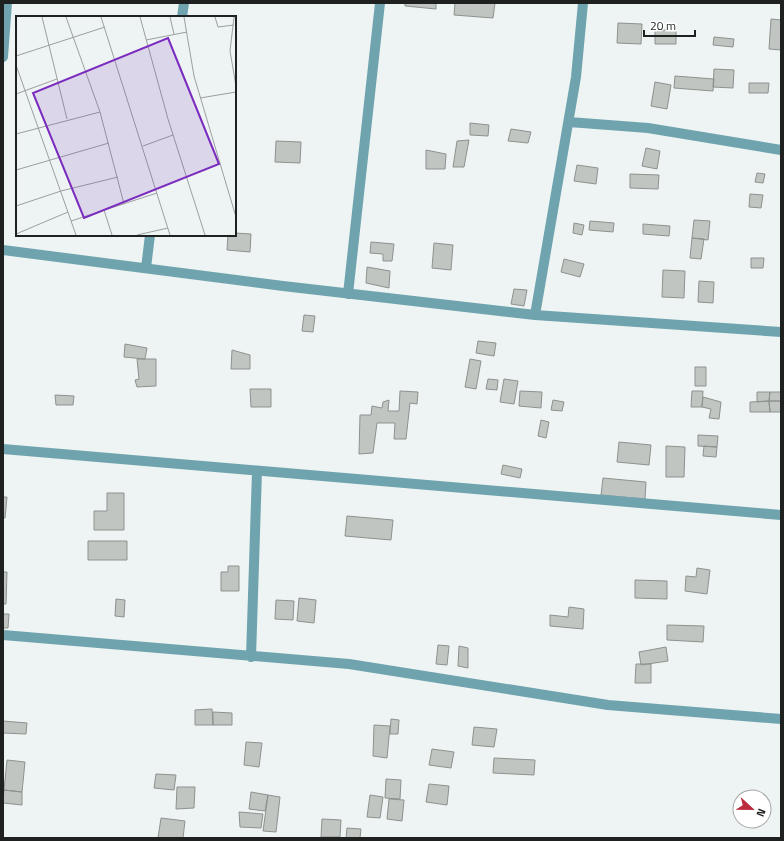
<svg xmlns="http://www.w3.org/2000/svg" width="784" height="841" viewBox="0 0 784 841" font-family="'Titillium Web',sans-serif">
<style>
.building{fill:#c1c5c2;stroke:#8e928f}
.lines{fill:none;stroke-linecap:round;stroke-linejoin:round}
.minor{stroke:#6fa4af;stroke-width:10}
.inset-road{fill:none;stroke:#9ba09f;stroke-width:1}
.view{fill:#7b2cbf;fill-opacity:0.15;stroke:#7b2cbf;stroke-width:2}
.inset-edge{fill:none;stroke:#1e2120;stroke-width:2}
</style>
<rect width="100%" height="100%" fill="#eef4f3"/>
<path class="building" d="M405,3H436V9L405,6Z
M455,3H495L493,18L454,15Z
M771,19L781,20V50L769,49Z
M618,23L642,24L641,44L617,43Z
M655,30H676V44H655Z
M714,37L734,39L733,47L713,45Z
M714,69L734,70L733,88L713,87Z
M675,76L714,79L713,91L674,88Z
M655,82L671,85L667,109L651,106Z
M749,83H769L768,93H749Z
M470,123L489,125L488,136L470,135Z
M511,129L531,132L528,143L508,141Z
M469,140L464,167H453L457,141Z
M276,141L301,142L300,163L275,162Z
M646,148L660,151L657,169L642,166Z
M426,150L446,154L445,169H426Z
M577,165L598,168L596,184L574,181Z
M757,173L765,174L763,183L755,182Z
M630,174L659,175L658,189L630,188Z
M750,194L763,195L761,208L749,207Z
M694,220L710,221L708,240L692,238Z
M590,221L614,223L613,232L589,230Z
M574,223L584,225L582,235L573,233Z
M643,224L670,226L669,236L643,234Z
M235,233L251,234L250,252L227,250L228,235H235Z
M692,238L704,239L701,259L690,258Z
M371,242L394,244L392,261H383V254L370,253Z
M434,243L453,245L451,270L432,268Z
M751,258H764L763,268H751Z
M564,259L584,264L580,277L561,272Z
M367,267L390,271L389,288L366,283Z
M663,270L685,271L684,298L662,297Z
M699,281L714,282L713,303L698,302Z
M514,289L527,290L524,306L511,304Z
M304,315L315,316L313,332L302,331Z
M478,341L496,343L494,356L476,353Z
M125,344L147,348L145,359L124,357Z
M232,350L250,355V369H231Z
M137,359H156V386L137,387L135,380L139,379Z
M470,359L481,361L476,389L465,387Z
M695,367H706V386H695Z
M488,379L498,380L497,390L486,389Z
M504,379L518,381L514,404L500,402Z
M250,389H271V407H251Z
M400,391L418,392L417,404L410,403L406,439H394L395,423H377L373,453L359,454L360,415H371L372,406L382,408L383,402L389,400L388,411H399Z
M520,391L542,392L541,408L519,406Z
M692,391H703L702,407H691Z
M757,392H770L769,401L757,402Z
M770,392H781V401H769Z
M55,395L74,396L73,405H56Z
M703,397L721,402L719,419L709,418L711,409L702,407Z
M553,400L564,402L562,411L551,410Z
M769,401H781V412H770Z
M769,401L770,412H750V402Z
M541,420L549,422L546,438L538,436Z
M698,435L718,436L717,447L698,446Z
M619,442L651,445L649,465L617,462Z
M666,446L685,447L684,477H666Z
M704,446L717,447L716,457L703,456Z
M503,465L522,469L520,478L501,474Z
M603,478L646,482L645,499L601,495Z
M107,493H124V530H94V511H107Z
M3,497H7L5,518H3Z
M347,516L393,520L391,540L345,536Z
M88,541H127V560H88Z
M228,566H239V591H221V572H228Z
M697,568L710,570L707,594L685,591L686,576L696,577Z
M3,572H7L6,604H3Z
M635,580L667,581V599L635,598Z
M299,598L316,600L314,623L297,621Z
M116,599L125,600L124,617L115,616Z
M276,600L294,601L293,620L275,619Z
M569,607L584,609L583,629L550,626V615L568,617Z
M3,614H9L8,628H3Z
M667,625L704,626L703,642L667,640Z
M438,645L449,646L447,665L436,664Z
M459,646L468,648V668L458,666Z
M666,647L668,661L641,665L639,652Z
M636,664H651V683H635Z
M212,709L213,725H195V710Z
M213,712L232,713V725H213Z
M391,719L399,720L398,734H390Z
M3,721L27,723L26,734L3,733Z
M374,725L390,726L387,758L373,756Z
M474,727L497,729L494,747L472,745Z
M246,742L262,743L259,767L244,765Z
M432,749L454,752L451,768L429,765Z
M494,758L535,760L534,775L493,773Z
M7,760L25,762L22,792L4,790Z
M156,774L176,775L174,790L154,788Z
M386,779L401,780L400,799L385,798Z
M429,784L449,786L447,805L426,802Z
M177,787H195L194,808L176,809Z
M4,790L22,792V805L3,803Z
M251,792L268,795L265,811L249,809Z
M268,795L280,797L276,832L263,831Z
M370,795L383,797L380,818L367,817Z
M389,799L404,800L402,821L387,819Z
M239,812L263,814L261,828L240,827Z
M161,818L185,821L183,838H158Z
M322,819L341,820L340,837H321Z
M347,828L361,829L360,838H346Z"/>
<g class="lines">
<path class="minor" d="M182,17L184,3
M3,57L7,3
M569,122L648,128L781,150
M3,250L283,286L535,315L781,332
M146,268L150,235
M348,294L380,3
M535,315L576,77L583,3
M3,449L781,515
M3,635L349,664L608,705L781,719
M251,657L257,471"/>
</g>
<g transform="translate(16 16)">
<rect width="220" height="220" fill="#eef4f3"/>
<path class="inset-road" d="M26,1L51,103M50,1L84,96L108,188M85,1L154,219M124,1L152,103L189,219M154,1L158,18M168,1L178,60L220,201M199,1L202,11L218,9M218,1L214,35L220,70M130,24L171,16M0,40L89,11M0,49L60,219M0,78L41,63M184,82L220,76M0,118L84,96M127,130L157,119M0,154L93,127M0,190L45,175L102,161M88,194L96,219M55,205L141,177M0,218L52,196M121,219L152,212"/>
<path class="view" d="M152,22L203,148L68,202L17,77Z"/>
<rect width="220" height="220" class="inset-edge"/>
</g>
<rect width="784" height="841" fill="none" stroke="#1e2120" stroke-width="8"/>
<g transform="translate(752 809) rotate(112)"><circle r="19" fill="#ffffff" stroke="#a5a6a6"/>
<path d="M0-3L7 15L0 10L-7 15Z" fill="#bc2b3d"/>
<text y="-6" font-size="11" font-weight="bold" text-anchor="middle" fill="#1e2120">N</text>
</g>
<path d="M644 30v6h51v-6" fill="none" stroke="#1e2120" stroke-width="2"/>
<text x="650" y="30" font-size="12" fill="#1e2120" stroke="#ffffff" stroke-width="3" paint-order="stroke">20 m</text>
</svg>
